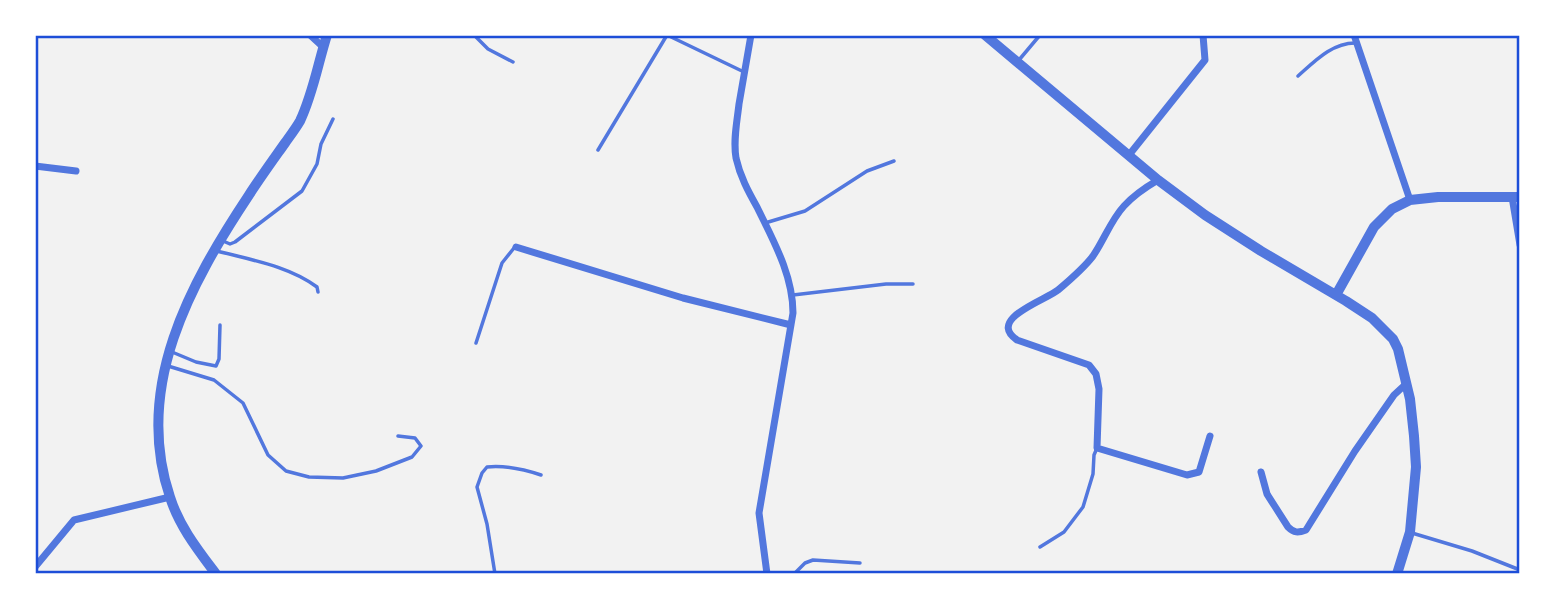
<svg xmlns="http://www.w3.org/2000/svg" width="1555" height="609" viewBox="0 0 1555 609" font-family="'Libre Baskerville',serif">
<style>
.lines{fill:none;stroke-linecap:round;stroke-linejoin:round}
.service{stroke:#5277de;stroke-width:3.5}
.minor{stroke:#5277de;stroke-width:7}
.tertiary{stroke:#5277de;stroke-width:10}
.neatline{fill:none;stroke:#1d4ed8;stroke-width:2.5}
</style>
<rect width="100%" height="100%" fill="#f2f2f2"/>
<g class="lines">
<path class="service" d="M474,35L488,49L513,62
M1019,60L1040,35
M1298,76C1315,61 1332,43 1355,43
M598,150L667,35L744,72
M765,223L805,211L867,171L894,161
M223,241L230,244L235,242L302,191L317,164L321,144L333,119
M217,251C251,260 289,266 317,287L318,292
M793,295L886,284H913
M476,343L502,263L514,248
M172,352L196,362L216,366L219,359L220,325
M168,366L214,380L243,403L268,455L286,471L309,477L343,478L376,471L412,457L421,446L415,438L398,436
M1412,533L1472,551L1520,570
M1040,547L1064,532L1083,507L1093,474L1094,455L1097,448
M495,574L487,524L477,487L482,473L487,467C506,465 523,469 541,475
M794,574L805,563L813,560L860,563"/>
<path class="minor" d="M310,35L323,47
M751,35C747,58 743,81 739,104C737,122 733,140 736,158C740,176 748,191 757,207C773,240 793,275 793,313L759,513L767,574
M1354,35L1410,200
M1129,155L1205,60L1203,35
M35,166L76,171
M1158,180C1146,187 1134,195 1124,206C1111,220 1104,240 1093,256C1083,269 1071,279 1058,290C1046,300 986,319 1017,340L1089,365L1096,374L1099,389L1097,448L1187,475L1199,472L1210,436
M1512,197L1520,245
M516,247L683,298L791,325
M1261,472L1267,494L1288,527C1294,533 1298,533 1306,530L1355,451L1394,395L1407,383
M35,567L74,520L170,497"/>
<path class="tertiary" d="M985,35L1158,180L1205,215L1261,251L1346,301L1372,318L1393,339L1398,349L1410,399L1414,436L1416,467L1410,532L1397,574
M1336,295L1374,227L1392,209L1410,200L1438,197H1520
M216,574C198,550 179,526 170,497C133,387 190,284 249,195C260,178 273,160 285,143C290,136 296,128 300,121C313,94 318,63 327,35"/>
</g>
<rect width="1555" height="609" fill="none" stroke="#ffffff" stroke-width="74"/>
<rect x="37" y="37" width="1481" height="535" class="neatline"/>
</svg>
